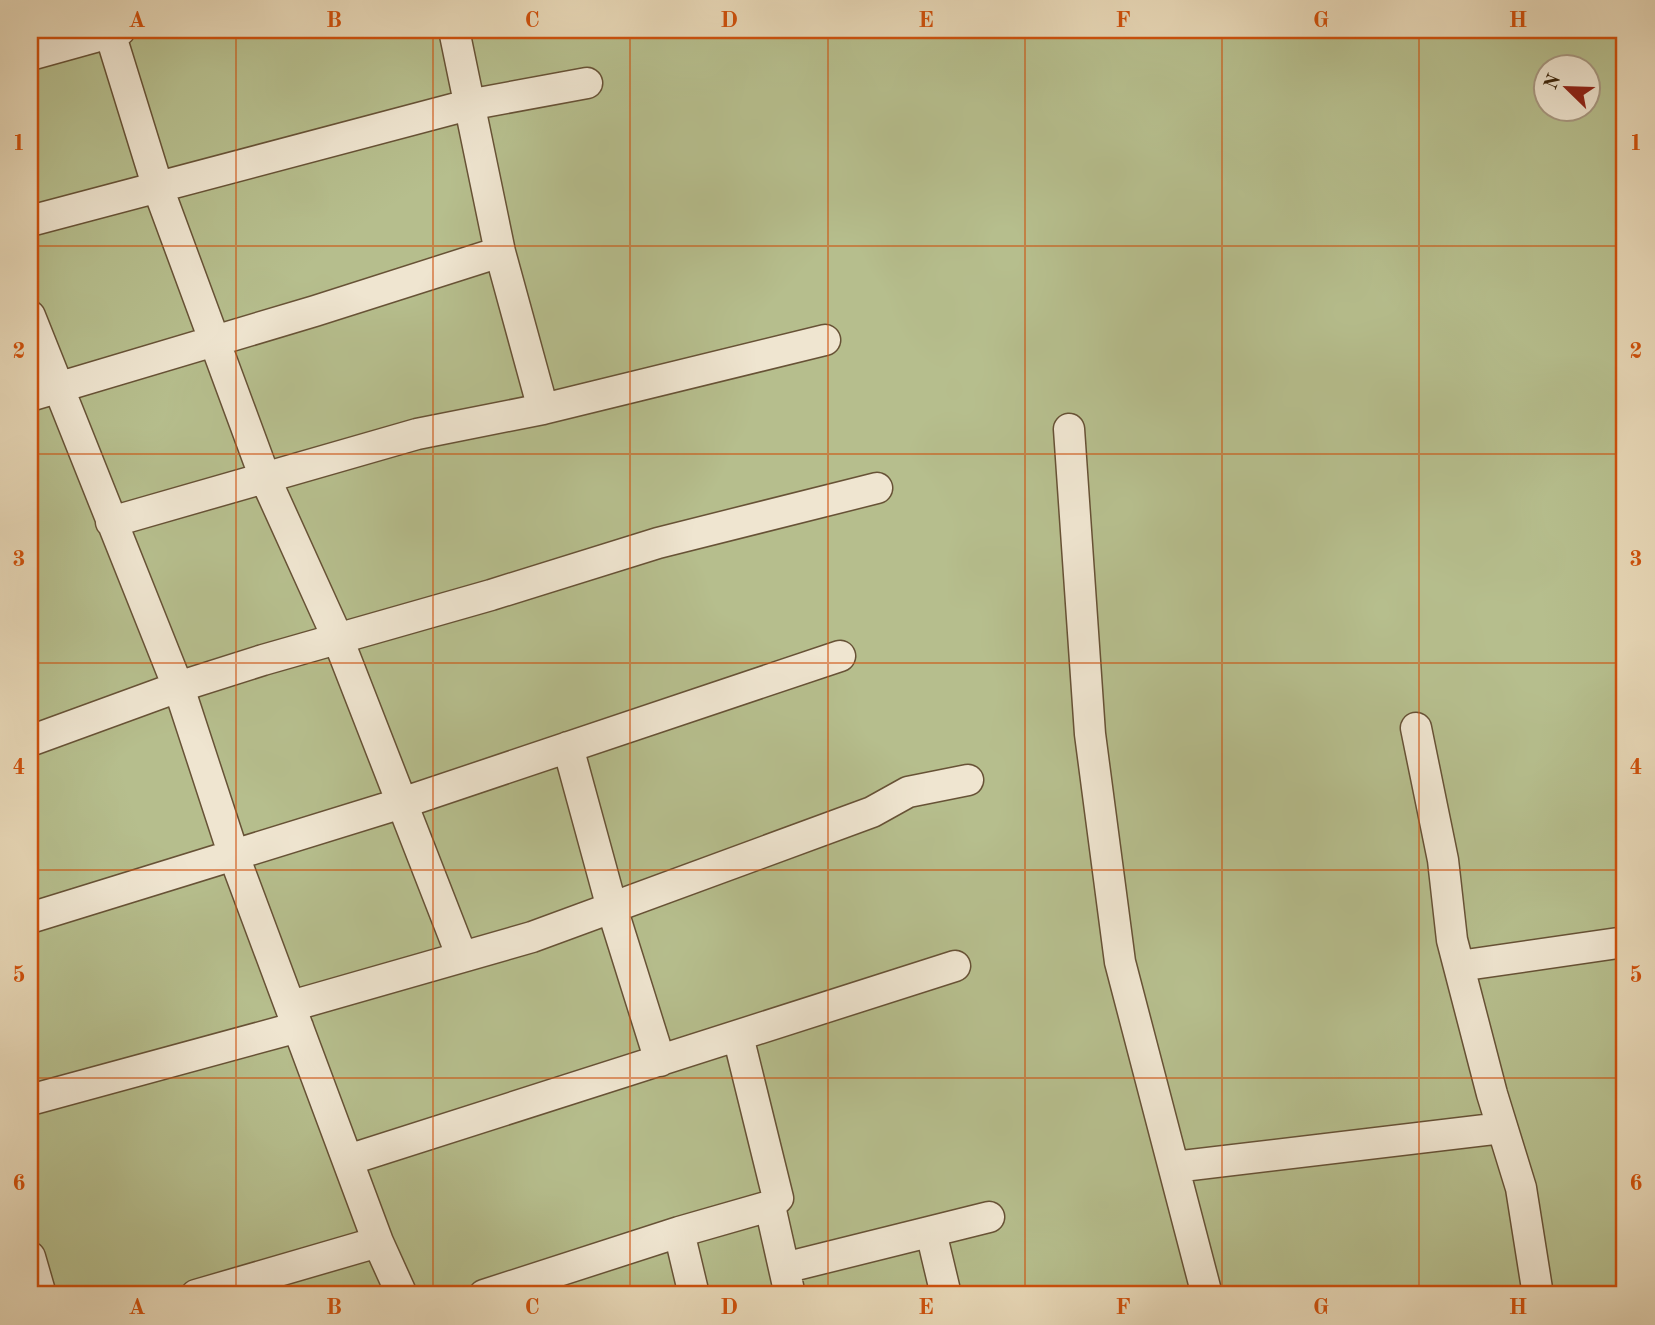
<svg xmlns="http://www.w3.org/2000/svg" width="1655" height="1325" viewBox="0 0 1655 1325" font-family="'Old Standard TT',serif">
<style>
.green{fill:#b6be8d;stroke:#79724c;stroke-width:2;fill-rule:evenodd}
.lines{fill:none;stroke-linecap:round;stroke-linejoin:round}
.minor-casing{stroke:#675236;stroke-width:33}
.minor{stroke:#efe5d0;stroke-width:30}
.grid{fill:none;stroke:#ce510c;stroke-width:2;stroke-opacity:0.55}
.neatline{fill:none;stroke:#ce510c;stroke-width:2.5}
.grid-label{font-size:23px;text-anchor:middle;font-weight:bold;fill:#ce510c}
</style>
<rect width="100%" height="100%" fill="#e7d7b6"/>
<filter id="stains"><feTurbulence type="fractalNoise" baseFrequency=".00286" numOctaves="4"/><feColorMatrix values="0 0 0 0 .2 0 0 0 0 .09 0 0 0 0 .02 0 0 0 .5 -.17"/></filter>
<radialGradient id="worn" r=".72"><stop offset=".6" stop-color="#630" stop-opacity="0"/><stop offset="1" stop-color="#630" stop-opacity=".3"/></radialGradient>
<path class="green" d="M30,30H1625V1295H30ZM1546,66H1588V108H1546Z"/>
<g class="lines">
<defs>
<path id="minor" d="M454,30L500,252L543,409
M110,33L158,188L265,478L338,639L462,957
M30,55L120,30
M30,221L468,105L587,83
M30,316L182,697L234,856L378,1242L402,1295
M30,396L315,311L500,252
M1069,429L1090,734L1120,962L1207,1295
M111,522L417,434L543,409L825,340
M1416,728L1443,860L1452,940L1492,1094L1521,1188L1538,1295
M30,741L178,687L263,660L491,595L658,543L877,488
M568,747L612,908L660,1061
M30,918L402,803L840,656
M1459,966L1625,942
M291,1006L532,937L872,812L908,792L968,780
M30,1100L298,1027
M348,1160L955,966
M1174,1167L1502,1128
M770,1206L790,1295
M679,1232L694,1295
M931,1232L946,1295
M30,1257L41,1295
M784,1268L989,1217
M196,1295L378,1242
M484,1295L679,1232L770,1206L778,1198L738,1036"/>
</defs>
<use href="#minor" class="minor-casing"/>
<use href="#minor" class="minor"/>
</g>
<path class="grid" d="M236,30V1295M433,30V1295M630,30V1295M828,30V1295M1025,30V1295M1222,30V1295M1419,30V1295M30,246H1625M30,454H1625M30,663H1625M30,870H1625M30,1078H1625"/>
<rect width="1655" height="1325" fill="none" stroke="#e7d7b6" stroke-width="77"/>
<g transform="translate(1567 88) rotate(293)"><circle r="33" fill="#efe5d0" stroke="#a79881" stroke-width="2"/>
<path d="M0-5L12 26L0 18L-12 26Z" fill="#8f2418"/>
<text y="-10" font-size="19" font-weight="bold" text-anchor="middle" fill="#3c250b">N</text>
</g>
<rect x="38" y="38" width="1578" height="1248" class="neatline"/>
<g class="grid-label">
<text x="137" y="27">A</text>
<text x="334" y="27">B</text>
<text x="532" y="27">C</text>
<text x="729" y="27">D</text>
<text x="926" y="27">E</text>
<text x="1123" y="27">F</text>
<text x="1321" y="27">G</text>
<text x="1518" y="27">H</text>
<text x="19" y="150">1</text>
<text x="1636" y="150">1</text>
<text x="19" y="358">2</text>
<text x="1636" y="358">2</text>
<text x="19" y="566">3</text>
<text x="1636" y="566">3</text>
<text x="19" y="774">4</text>
<text x="1636" y="774">4</text>
<text x="19" y="982">5</text>
<text x="1636" y="982">5</text>
<text x="19" y="1190">6</text>
<text x="1636" y="1190">6</text>
<text x="137" y="1314">A</text>
<text x="334" y="1314">B</text>
<text x="532" y="1314">C</text>
<text x="729" y="1314">D</text>
<text x="926" y="1314">E</text>
<text x="1123" y="1314">F</text>
<text x="1321" y="1314">G</text>
<text x="1518" y="1314">H</text>
</g>
<rect width="100%" height="100%" filter="url(#stains)"/>
<rect width="100%" height="100%" fill="url(#worn)"/>
</svg>
